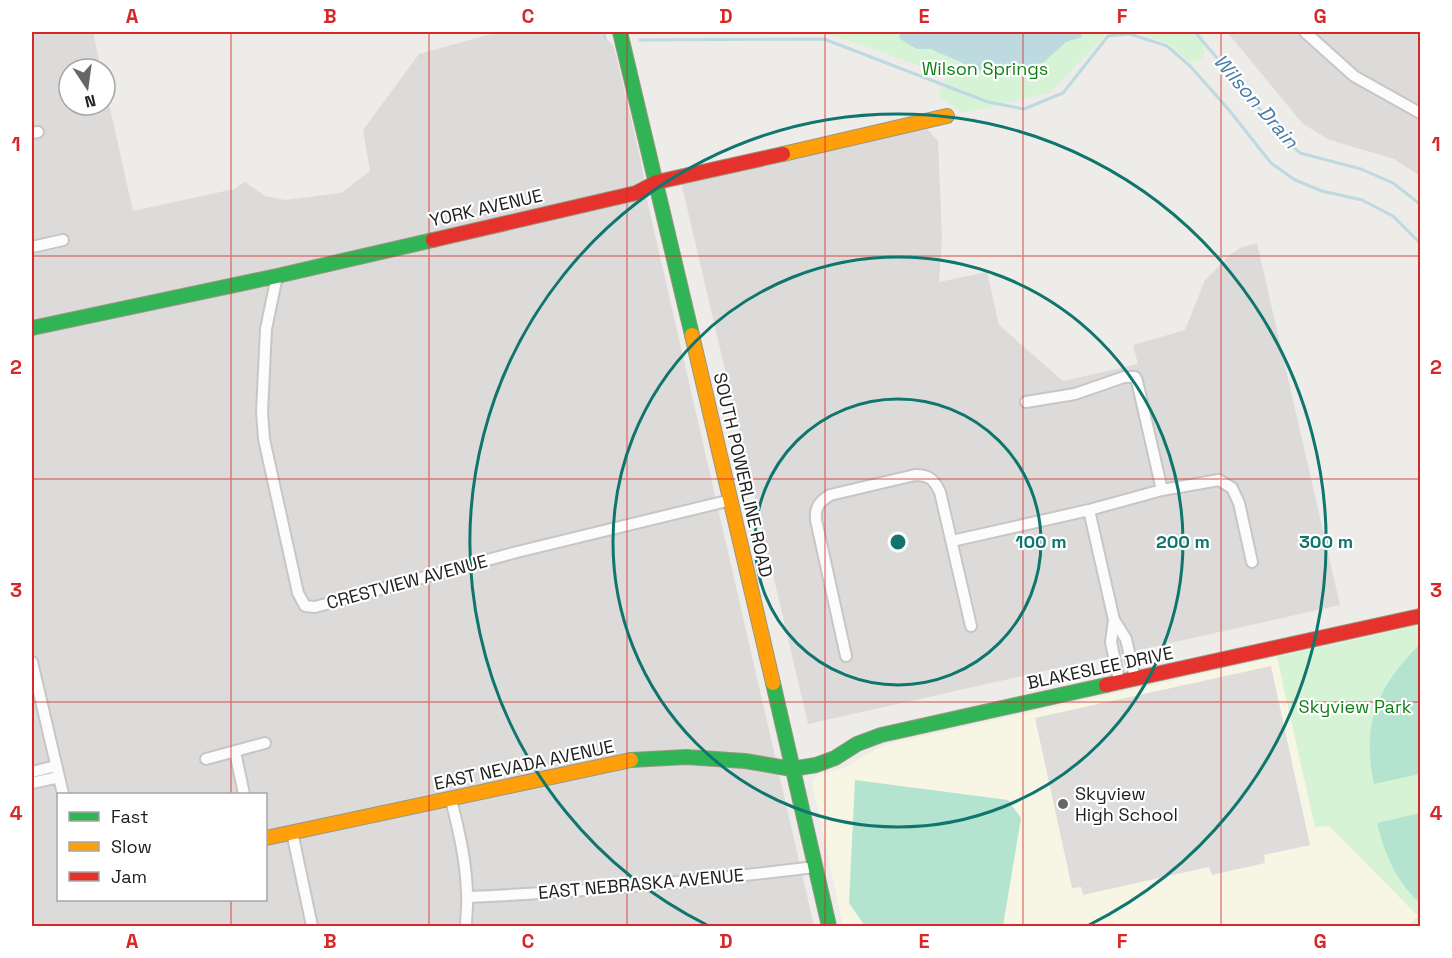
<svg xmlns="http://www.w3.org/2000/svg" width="1452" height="958" viewBox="0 0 1452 958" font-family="'Space Grotesk',sans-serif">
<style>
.residential{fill:#dddbda;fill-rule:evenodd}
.education{fill:#f7f6e4}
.park{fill:#d7f3d6}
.pitch{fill:#b4e4cf}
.parking{fill:#dedddc}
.water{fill:#bcdae0}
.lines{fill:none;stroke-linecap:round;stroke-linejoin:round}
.stream{stroke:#bcdae0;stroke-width:3}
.street-casing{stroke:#c7c6c4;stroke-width:14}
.fast-casing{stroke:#979780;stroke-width:16}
.slow-casing{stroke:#979780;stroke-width:16}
.jam-casing{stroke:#979780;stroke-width:16}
.street{stroke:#fcfcfc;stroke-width:10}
.fast{stroke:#30b455;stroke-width:14}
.slow{stroke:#ff9f0a;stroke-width:14}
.jam{stroke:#e5322d;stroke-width:14}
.grid{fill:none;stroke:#d62828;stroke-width:1.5;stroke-opacity:0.55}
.ring{fill:none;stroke:#0f766e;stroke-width:3}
.poi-dot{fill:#686766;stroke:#fff;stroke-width:2}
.labels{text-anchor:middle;stroke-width:4.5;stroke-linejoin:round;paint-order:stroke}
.park-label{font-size:18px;fill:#0d7f14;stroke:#fff}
.street-label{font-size:18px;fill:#202020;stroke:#fff}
.poi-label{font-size:18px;fill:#202020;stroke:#fff;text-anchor:start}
.water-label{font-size:20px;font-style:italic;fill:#497aa7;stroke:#fff}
.centre{fill:#0f766e;stroke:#fff;stroke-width:3}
.ring-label{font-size:18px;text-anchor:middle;font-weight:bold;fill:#0f766e;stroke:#fff;stroke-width:4.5;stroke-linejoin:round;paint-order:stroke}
.neatline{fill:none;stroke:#d62828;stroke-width:2}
.grid-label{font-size:20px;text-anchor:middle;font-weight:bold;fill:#d62828}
</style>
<rect width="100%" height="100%" fill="#eeece8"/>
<path class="residential" d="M32,32H93L101,69H69V105H105V86L133,211L234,189L245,182L265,196L285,200L341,193L370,171L363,130L419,54L499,32H601L614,47L630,114L641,161L648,204L814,926H32ZM58,794H266V900H58Z
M1227,32H1420V176L1394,159L1330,140L1303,124Z
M927,129L938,141L942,238L939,282L987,272L999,325L1063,381L1138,364L1133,345L1185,330L1205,280L1230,255L1240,248L1257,243L1340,605L808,724L681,182Z"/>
<path class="education" d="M1277,657L1315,827L1329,825L1418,916L1409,926H843L812,783L817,776L845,768L876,749L889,744Z"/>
<path class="park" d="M635,32H1108L1051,92L964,113L938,96L947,75L824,32L635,33Z
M1133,32H1203L1204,58L1191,63L1168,43Z
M1420,625V926H1409L1418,916L1329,826L1315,827L1277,657Z"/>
<path class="pitch" d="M1420,644V774L1374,784C1361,724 1377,687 1420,644Z
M855,780L1008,800L1021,818L1003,926H865L849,903Z
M1420,813V903C1396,881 1385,855 1377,823Z"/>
<path class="parking" d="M1271,666L1310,845L1264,855L1265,863L1212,875L1209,867L1083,895L1081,887L1072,888L1035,718Z"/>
<path class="water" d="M899,32H1081L1082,37L1066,42L1044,62L1024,70L1002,75L980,71L931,49H917L900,39Z"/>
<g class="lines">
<path class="stream" d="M604,32L605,38
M1195,32L1285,139L1300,153L1361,169L1393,183L1420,204
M640,40L824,39L988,102L1024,109L1063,93L1108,36L1130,34L1167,46L1191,67L1229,110L1271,163L1295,180L1322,191L1362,200L1393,216L1420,243"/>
<defs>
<path id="street" d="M1305,32L1354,76L1420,113
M32,133L38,132
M32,247L63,240
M277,276L266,329L262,412L264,439L298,593L305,606L315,607L517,552L731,500
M1026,402L1075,394L1124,377H1135L1137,381L1162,490
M1089,510L1114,620
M952,541L1089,510L1162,490L1219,480L1232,488L1239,503L1252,562
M846,656L816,520C815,507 819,502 830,495L915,475C930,475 934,480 940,492L971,626
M32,662L63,794
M1119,681L1111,642L1114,620L1126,639L1135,678
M235,752L244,794
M206,759L265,743
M32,772L56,766
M32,783L59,777
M451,800C459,831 466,861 467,893C468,904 466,915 466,926
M292,832L312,926
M468,897C584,892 699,881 815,867"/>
<path id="fast" d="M620,32L692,335
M32,328L277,276L433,240
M773,683L829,926
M631,760L686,757L745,761L792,769L816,765L835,758L857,744L881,735L1106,685"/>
<path id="slow" d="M783,154L947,116
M692,335L773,683
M266,838L631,760"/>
<path id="jam" d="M433,240L636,193L657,182L783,154
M1106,685L1420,616"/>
</defs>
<use href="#street" class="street-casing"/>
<use href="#fast" class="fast-casing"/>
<use href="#slow" class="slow-casing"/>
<use href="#jam" class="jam-casing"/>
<use href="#street" class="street"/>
<use href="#fast" class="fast"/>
<use href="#slow" class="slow"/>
<use href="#jam" class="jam"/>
</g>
<path class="grid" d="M231,32V794M429,32V926M627,32V926M825,32V926M1023,32V926M1221,32V926M32,256H1420M32,479H1420M32,702H1420M231,900V926"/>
<g class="ring">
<circle cx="898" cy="542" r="143"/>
<circle cx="898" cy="542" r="285"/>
<path d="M707 925A428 428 0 1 1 1089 925"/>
</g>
<circle class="poi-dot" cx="1063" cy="804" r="6"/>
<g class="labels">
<g class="park-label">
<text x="985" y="75">Wilson Springs</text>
<text x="1355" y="713">Skyview Park</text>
</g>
<g class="street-label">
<text transform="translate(486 208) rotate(-13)" y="6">YORK AVENUE</text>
<text transform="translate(743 475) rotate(77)" y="6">SOUTH POWERLINE ROAD</text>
<text transform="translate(407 582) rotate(-15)" y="6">CRESTVIEW AVENUE</text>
<text transform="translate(1100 668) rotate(-12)" y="6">BLAKESLEE DRIVE</text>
<text transform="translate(524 765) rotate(-12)" y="6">EAST NEVADA AVENUE</text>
<text transform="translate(641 884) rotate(-5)" y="6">EAST NEBRASKA AVENUE</text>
</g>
<g class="poi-label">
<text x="1075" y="800">Skyview<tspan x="1075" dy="21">High School</tspan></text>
</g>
<g class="water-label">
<text transform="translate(1256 101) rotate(49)" y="7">Wilson Drain</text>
</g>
</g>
<circle cx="898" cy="542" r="9" class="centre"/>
<g class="ring-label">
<text x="1041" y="548">100 m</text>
<text x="1183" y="548">200 m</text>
<text x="1326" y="548">300 m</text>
</g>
<rect width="1452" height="958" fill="none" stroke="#ffffff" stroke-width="66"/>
<rect x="57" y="793" width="210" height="108" fill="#ffffff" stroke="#a6a6a6" stroke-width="1.5"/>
<rect x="69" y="812" width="30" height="9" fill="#30b455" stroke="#a6a6a6" stroke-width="1.5"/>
<text x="111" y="823" font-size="18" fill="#202020">Fast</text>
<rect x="69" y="842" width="30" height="9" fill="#ff9f0a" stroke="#a6a6a6" stroke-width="1.5"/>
<text x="111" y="853" font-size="18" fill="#202020">Slow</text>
<rect x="69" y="872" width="30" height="9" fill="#e5322d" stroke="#a6a6a6" stroke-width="1.5"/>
<text x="111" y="883" font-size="18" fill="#202020">Jam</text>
<g transform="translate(87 87) rotate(167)"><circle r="28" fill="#ffffff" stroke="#a6a6a6" stroke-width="1.5"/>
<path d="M0-4.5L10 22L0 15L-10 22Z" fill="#686766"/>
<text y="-9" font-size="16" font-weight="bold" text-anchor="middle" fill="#202020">N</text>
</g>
<rect x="33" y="33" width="1386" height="892" class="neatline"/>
<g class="grid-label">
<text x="132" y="23">A</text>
<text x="330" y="23">B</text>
<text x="528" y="23">C</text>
<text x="726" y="23">D</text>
<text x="924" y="23">E</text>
<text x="1122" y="23">F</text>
<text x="1320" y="23">G</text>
<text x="16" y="151">1</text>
<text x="1436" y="151">1</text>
<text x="16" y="374">2</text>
<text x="1436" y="374">2</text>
<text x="16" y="597">3</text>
<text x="1436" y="597">3</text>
<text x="16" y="820">4</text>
<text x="1436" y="820">4</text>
<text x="132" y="948">A</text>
<text x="330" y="948">B</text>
<text x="528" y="948">C</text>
<text x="726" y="948">D</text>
<text x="924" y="948">E</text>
<text x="1122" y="948">F</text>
<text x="1320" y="948">G</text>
</g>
</svg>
